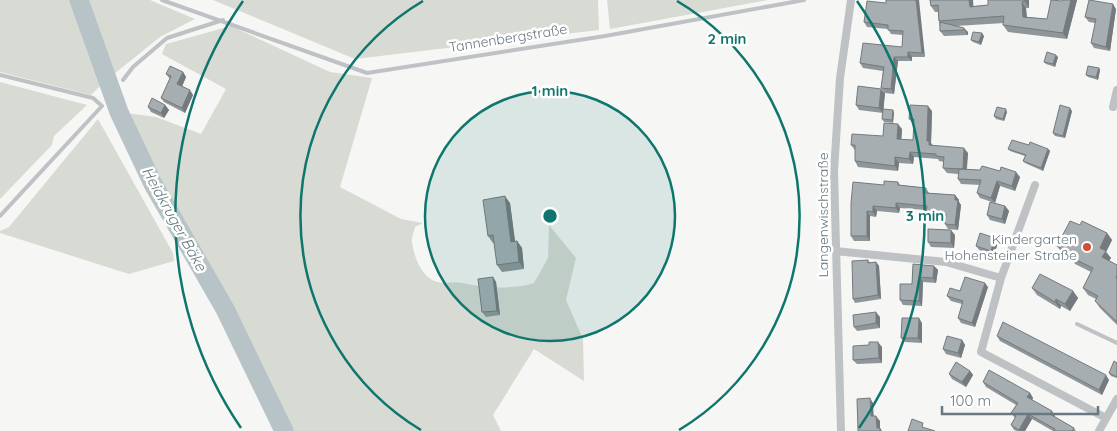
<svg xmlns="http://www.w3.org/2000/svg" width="1117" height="431" viewBox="0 0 1117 431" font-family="Quicksand,sans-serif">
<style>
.green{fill:#d7dbd3}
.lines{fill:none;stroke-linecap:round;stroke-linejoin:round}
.river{stroke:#b7c3c7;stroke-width:19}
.lane{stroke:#bec2c5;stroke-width:4}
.street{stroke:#bec2c5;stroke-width:8}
.wall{fill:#8f9699}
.shaded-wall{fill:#747a7d}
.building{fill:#a6aeb2;stroke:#747a7d}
.ring{fill:none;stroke:#0f766e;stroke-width:2.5}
.poi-dot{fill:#d34e37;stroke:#fff;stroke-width:2}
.labels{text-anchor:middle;stroke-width:5;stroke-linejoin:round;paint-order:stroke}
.street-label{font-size:14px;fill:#687982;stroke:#fff}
.poi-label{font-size:14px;fill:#687982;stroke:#fff;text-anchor:end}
.water-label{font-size:15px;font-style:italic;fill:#64797e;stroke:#fff}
.centre{fill:#0f766e;stroke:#fff;stroke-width:2.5}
.ring-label{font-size:15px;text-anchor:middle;font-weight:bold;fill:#0f766e;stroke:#fff;stroke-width:5;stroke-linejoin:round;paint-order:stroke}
</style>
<rect width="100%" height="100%" fill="#f6f6f4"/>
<path class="green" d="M0,0H75L105,81L91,95L0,72Z
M81,0H150L195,19L160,37L109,78Z
M213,0H598L599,30L355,59Z
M607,0H768L610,29Z
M231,26L330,72L372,78L340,187L401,219L423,223L415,227C414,232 411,238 412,242C414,257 422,279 438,282C446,284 454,281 462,283C484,288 512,290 534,283L548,258L549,225L576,258L566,300L583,339L584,381L534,349L493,415L501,431H285L225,307L154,183L119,112L156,117L201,134L226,89L162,54L166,44Z
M0,82L87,105L54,136L52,145L0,199Z
M98,119L173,253L174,261L129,274L0,233V231L9,227Z"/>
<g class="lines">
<path class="river" d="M79,0L119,112L153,184L225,309L284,431"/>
<path class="lane" d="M162,0L367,73L605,36L804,0
M0,75L93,98L102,106L0,216
M123,80L133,67L167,38L223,20
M1077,324L1117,343"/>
<path class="street" d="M1113,107L1117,90
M1035,185L1001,278L981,352L1106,418
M835,251L946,262L1001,278
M841,431L834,171L840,78L851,0
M1099,431L1117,399"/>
</g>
<path class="wall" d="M886,0L925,57H912V61H898L894,94L885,93L881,88L883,71L863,68L860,63L902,47L903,35L891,34L888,29L867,27L864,22L886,3Z
M930,0H973V6L988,5V0H1029V8H1026L1027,17L1047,19L1062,1L1063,0H1077L1067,39L1008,32L1003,25L1004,23L956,26L968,32V35L944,36L940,31L938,12H935L931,6Z
M1116,9L1110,51L1094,48L1091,43L1095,23L1089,22L1085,17Z
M984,36L981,45L973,42L971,40Z
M1058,57L1055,67L1046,64L1044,62Z
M1099,68L1100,70L1098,80L1088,77L1086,75Z
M183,72L186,77L182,86L193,95L185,113L164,102L161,98L170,79L166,74Z
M885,93L883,113L859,110L856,105Z
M165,105L169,110L164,118L151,112L148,107Z
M932,111L931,143L932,145L968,153L967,169L1020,177L1015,191L1000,186L995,203L980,198L977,193L980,185L961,184L958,179V174L947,173L943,168L944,162L939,161L938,159L914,157L913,164L899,163L898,171L858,167L855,161V150L851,145L883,136L902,129L901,140H913L914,124L909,119Z
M1072,111L1065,138L1055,136L1053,133Z
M894,112L893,123L884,122L882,119Z
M1007,112L1004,121L996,119L994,116Z
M1029,145L1048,149L1050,151L1043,171L1025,163L1023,161L1025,156L1010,151L1008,149Z
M898,182L900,185L926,188L929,193L955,195L959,200V202L961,205L958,230L948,229L945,224L946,218L930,217L926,212V210L900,208L899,213L877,211L876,217L870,216V241H854L851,236L884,185Z
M510,203L515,241H517L522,248L524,269L502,272L497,265L494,243H493L488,236Z
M1005,206L1009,211L1005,224L990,220L987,215Z
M1080,225L1107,233L1112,240L1106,252L1111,258L1109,261L1117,265V325L1100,308L1095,301L1096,299L1088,295L1083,288L1091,272L1075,264L1071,258L1062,253L1057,246Z
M955,235L954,248L931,247L928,242Z
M995,238L998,242L994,256L980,251L976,246Z
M868,260L870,263L876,262L879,266L881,299L855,303L853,299Z
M913,264L934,266L938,270L936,283L923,282L922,306L903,305L900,300L912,284Z
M493,277L496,282L500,315L486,317L482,312Z
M988,287L975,327L961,323L958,318L962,304L951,301L947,296L960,291Z
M1032,288L1073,291L1078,298L1070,311L1061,306L1060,309L1037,295Z
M880,317V328L857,331L854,327Z
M922,323V343L905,342L901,338Z
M997,336L1109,380L1102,395L1000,341Z
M962,340L965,345L961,358L946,354L943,349Z
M882,347V363L857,364L853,360Z
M1117,363V378L1111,376L1109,373Z
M970,371L973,375L966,387L952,379L949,374Z
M983,382L1030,393L1033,398L1032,400L1055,416L1054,417L1074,428L1076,431H1053L1032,419L1025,431H1017L1014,430L1011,425L1015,418L1011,413L1016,405L986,387Z"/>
<path class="shaded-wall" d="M916,0H919L925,57L922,53Z
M969,0H973L974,13L970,7Z
M1025,0H1029V8L1025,1Z
M1071,0H1077L1067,39L1063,33Z
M1022,2L1026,8L1027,23L1023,17Z
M1113,4L1116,9L1110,51L1106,47Z
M964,28L968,32V35L964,30Z
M982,33L984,36L981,45L979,42Z
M908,52L912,57V61L908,57Z
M1056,55L1058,57L1055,67L1053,64Z
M894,57L898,61L894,94L891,89Z
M1099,68L1100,70L1098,80L1096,77Z
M183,72L186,77L181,89L177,84Z
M881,89L885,93L883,113L879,108Z
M190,90L193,95L185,113L182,108Z
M165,105L169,110L164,118L161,113Z
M928,106L932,111L931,143L933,146L929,145L927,141Z
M1070,108L1072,111L1065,138L1063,136Z
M1006,109L1007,112L1004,121L1003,119Z
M893,110L894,112L893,123L892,120Z
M898,124L902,129L901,145L897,139Z
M964,148L968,153L966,174L963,169Z
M1048,149L1050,151L1043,171L1041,168Z
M910,152L914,157L913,164L909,159Z
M895,157L899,163L898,171L895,166Z
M1016,172L1020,177L1015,191L1012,186Z
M997,181L1000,186L995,203L991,198Z
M955,195L959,200V202L961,205L958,230L955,225Z
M505,196L510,203L516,249L511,242Z
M896,203L900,208L899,213L896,208Z
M873,206L877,211L876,217L873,212Z
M1005,206L1009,211L1005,224L1002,219Z
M867,211L870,216V241L867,236Z
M951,230L955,235L954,248L951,243Z
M1107,233L1112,240L1106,252L1111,258L1107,264L1102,257L1100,248Z
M995,238L998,242L994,256L991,251Z
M517,241L522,248L524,269L519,262Z
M876,262L879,266L881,299L878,295Z
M934,266L938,270L936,283L933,278Z
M493,277L496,282L500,315L497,311Z
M920,277L923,282L922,306L919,301Z
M985,283L988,287L975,327L972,323Z
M1073,291L1078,298L1070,311L1065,304Z
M1056,299L1061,306L1060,309L1055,302Z
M876,312L880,317V328L876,323Z
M919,318L922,323V343L918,338Z
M962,340L965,345L961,358L958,353Z
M878,342L882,347V363L879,358Z
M970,371L973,375L966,387L962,382Z
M1106,375L1109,380L1102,395L1099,390Z
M1030,393L1033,398L1031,402L1027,397Z
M870,398L873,403L874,421L871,416Z
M1052,411L1055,416L1053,419L1050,414Z
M1028,414L1032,419L1025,431H1020L1019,430Z
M876,416L880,421V428L882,431H879L877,428Z"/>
<path class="building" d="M886,0H916L922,53L908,52V57H894L891,89L881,88L884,67L860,63L863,43L902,47L903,31L888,30V25L864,22L867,1L886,3Z
M930,0H969L970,7L988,5V0H1025V1L1022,2L1023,17L1047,19L1051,0L1062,1L1063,0H1071L1063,33L1003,25L1004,16L939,21L938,5L931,6Z
M1089,0L1113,4L1106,47L1091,43L1096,19L1085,17Z
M940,22L964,28V30L940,31Z
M973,32L982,33L979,42L971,40Z
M1047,52L1056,55L1053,64L1044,62Z
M170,66L183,72L177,84L190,90L182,108L161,98L171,76L166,74Z
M1088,66L1099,68L1096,77L1086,75Z
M858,86L881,89L879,108L856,105Z
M152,98L165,105L161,113L148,107Z
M910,105L928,106L927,141H929V145L964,148L963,169L943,168L944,157L936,156V154L910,152L909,159L895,157V166L855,161V145H851L852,134L883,136L884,123L898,124L897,139L913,140L914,119H909Z
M1060,105L1070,108L1063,136L1053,133Z
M997,107L1006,109L1003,119L994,116Z
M883,109L893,110L892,120L882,119Z
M1012,140L1029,145L1030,142L1048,149L1041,168L1023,161L1026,155L1008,149Z
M982,166L1000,171L1001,167L1016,172L1012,186L997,181L991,198L977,193L981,180L958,179L959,169L980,170Z
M884,181L898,182V185L926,188L925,193L955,195V200H958L955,225L945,224L946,214L926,212L927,206L896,203V208L873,206V212L867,211V236H851V203L853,182L884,185Z
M505,196L511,242L517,241L519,262L497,265L493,235L488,236L483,200Z
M990,202L1005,206L1002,219L987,215Z
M1070,221L1080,225L1082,221L1107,233L1100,248L1106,251L1102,257L1117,265V275L1116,278L1117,279V322L1095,301L1098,296L1083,288L1093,268L1070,257L1072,254L1057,246Z
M928,229L951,230V243L928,242Z
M980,233L995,238L991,251L976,246Z
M868,260V263L876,262L878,295L853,299L852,261Z
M913,264L934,266L933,278L920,277L919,301L900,300V284H912Z
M1040,274L1073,291L1065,304L1056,299L1055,302L1032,288Z
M493,277L497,311L482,312L478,279Z
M965,277L985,283L972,323L958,318L963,301L947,296L950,288L960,291Z
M876,312V323L854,327L853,315Z
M902,318H919L918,338H901Z
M1003,322L1106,375L1099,390L997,336Z
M947,336L962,340L958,353L943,349Z
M869,342H878L879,358L853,360V346L869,345Z
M1114,361L1117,363V377L1109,373Z
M956,362L970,371L962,382L949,374Z
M989,370L1030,393L1027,397L1052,411L1050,414L1074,428L1072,431H1054L1055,429L1028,414L1019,430L1011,425L1016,416L1011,413L1018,403L983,382Z
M870,398L871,416H876L877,428H880V431H858L857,399Z
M912,419L923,423L922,427L935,431H908Z"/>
<circle cx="550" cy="216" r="125" fill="#0f766e" fill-opacity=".12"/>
<g class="ring">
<circle cx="550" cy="216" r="125"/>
<path d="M421 430A250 250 0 0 1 423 1M677 1A250 250 0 0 1 679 430"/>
<path d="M241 428A375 375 0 0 1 243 1M857 1A375 375 0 0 1 859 428"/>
</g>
<circle class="poi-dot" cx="1087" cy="247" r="5"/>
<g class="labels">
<g class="street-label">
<text transform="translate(508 38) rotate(-9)" y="5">Tannenbergstraße</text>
<text transform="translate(823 215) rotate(-90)" y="5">Langenwischstraße</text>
</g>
<g class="poi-label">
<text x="1077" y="244">Kindergarten<tspan x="1077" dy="16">Hohensteiner Straße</tspan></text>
</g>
<g class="water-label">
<text transform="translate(174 219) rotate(61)" y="5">Heidkruger Bäke</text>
</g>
</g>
<circle cx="550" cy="216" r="8" class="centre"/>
<g class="ring-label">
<text x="727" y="44">2 min</text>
<text x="550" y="96">1 min</text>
<text x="925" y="221">3 min</text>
</g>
<path d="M942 406v8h156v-8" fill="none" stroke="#687982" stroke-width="2.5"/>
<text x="950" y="406" font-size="15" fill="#687982" stroke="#ffffff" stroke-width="4" paint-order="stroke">100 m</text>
</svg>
